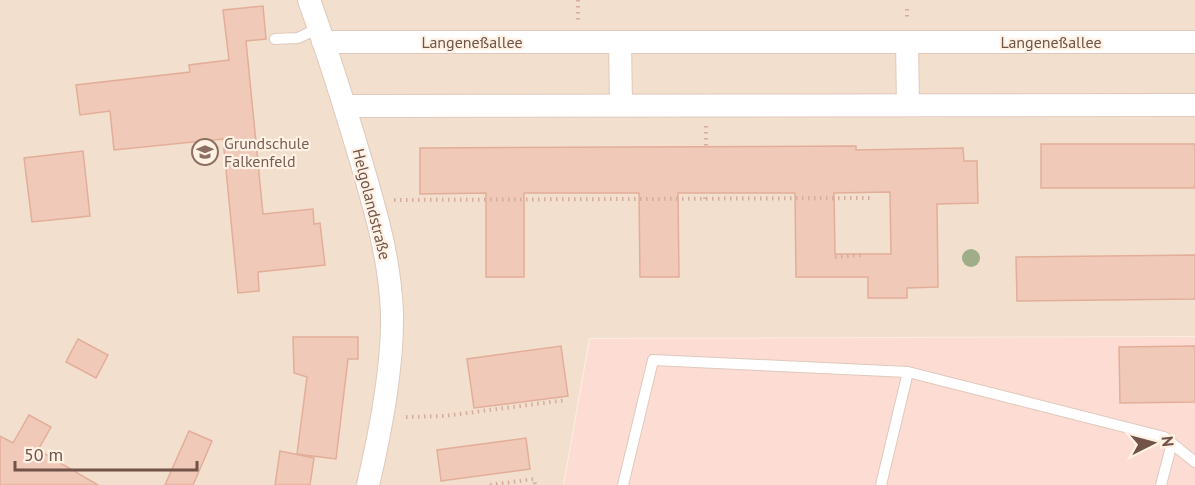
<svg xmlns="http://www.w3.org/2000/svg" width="1195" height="485" viewBox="0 0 1195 485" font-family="'PT Sans',sans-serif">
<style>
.residential{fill:#f3dfce}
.commercial{fill:#fcdcd3}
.building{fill:#f0c9b8;stroke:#e2ae99;stroke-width:1.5;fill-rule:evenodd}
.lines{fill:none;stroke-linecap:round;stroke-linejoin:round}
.lane-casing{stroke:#dfc9bc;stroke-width:12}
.street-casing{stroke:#dfc9bc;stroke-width:24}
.path{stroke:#d4ad9c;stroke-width:4;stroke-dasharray:1.5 4.5;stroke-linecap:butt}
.lane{stroke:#fff;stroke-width:10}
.street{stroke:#fff;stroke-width:22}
.tree{fill:#a0ad89}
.labels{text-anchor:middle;stroke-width:4.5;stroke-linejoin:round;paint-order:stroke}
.street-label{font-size:16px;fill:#715348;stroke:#fff2e5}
.education-label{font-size:16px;fill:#785e54;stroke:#fff2e5;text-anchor:start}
</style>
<rect width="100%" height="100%" fill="#fbeee0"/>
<path class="residential" d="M0,0H1195V336L589,338L563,485H0Z"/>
<path class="commercial" d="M1195,337V485H564L590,339Z"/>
<path class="building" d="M263,6L266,39L246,41L263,214L313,209L314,224L320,223L325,265L258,272L259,291L238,293L223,139L114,150L110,111L80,115L76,85L190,72L189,65L229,60L223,10Z
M1041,144H1195V188H1041Z
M856,146V150L963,148L964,161H977L978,203L937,204L938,287L907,288V298H868V277H796L795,193H678L679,277H640L639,193H524V277H486V193L420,194V148ZM890,192L891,254H835L834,193Z
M83,151L90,216L32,222L24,158Z
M1195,255V299L1017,301L1016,257Z
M293,337H358V359H348L336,459L297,454L307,377L294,373Z
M78,339L108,355L96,378L66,362Z
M561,346L568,396L474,408L467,359Z
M1195,346V402L1120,403L1119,347Z
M29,415L51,427L38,450L98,485H0V436L13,443Z
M189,431L212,441L193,485H165Z
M526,438L530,469L441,481L437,450Z
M280,451L314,458L310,485H275Z"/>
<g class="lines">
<defs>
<path id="lane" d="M275,39L298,38L319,28
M623,485L653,360L908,372
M881,485L908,372L1164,437L1195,462
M1161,485L1172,443"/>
<path id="street" d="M309,0C328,53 345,107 361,161C376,212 390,260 392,313C393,366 380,434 368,485
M323,42H1195
M620,42L621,106
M907,42L908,105
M345,106L1195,105"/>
</defs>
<use href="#lane" class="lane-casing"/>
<use href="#street" class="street-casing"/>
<path class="path" d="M578,0V20
M907,9V20
M706,126V147
M705,199V193
M394,200L870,198
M835,257L861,255
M406,417L444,416L566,400
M490,485L534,479L535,485"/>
<use href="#lane" class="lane"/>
<use href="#street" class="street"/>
</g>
<circle class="tree" cx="971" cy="258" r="9"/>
<defs>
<symbol id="school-ring" viewBox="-11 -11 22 22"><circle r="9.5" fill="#fff2e5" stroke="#8d6e63" stroke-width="1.5"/><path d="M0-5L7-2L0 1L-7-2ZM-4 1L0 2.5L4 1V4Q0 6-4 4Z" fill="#8d6e63"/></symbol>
</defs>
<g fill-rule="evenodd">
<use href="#school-ring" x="190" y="137" width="30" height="30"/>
</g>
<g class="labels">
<g class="street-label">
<text x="472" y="48">Langeneßallee</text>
<text x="1051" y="48">Langeneßallee</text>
<text transform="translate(372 204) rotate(76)" y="6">Helgolandstraße</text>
</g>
<g class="education-label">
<text x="224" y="149">Grundschule<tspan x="224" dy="18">Falkenfeld</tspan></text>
</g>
</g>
<g transform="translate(1153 443) rotate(84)" stroke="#fff2e5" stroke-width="4.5" paint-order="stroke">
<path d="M0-4.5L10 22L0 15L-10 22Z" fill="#715348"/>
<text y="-9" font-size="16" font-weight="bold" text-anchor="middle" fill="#715348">N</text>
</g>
<path d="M15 461v9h182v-9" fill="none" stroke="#715348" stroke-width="3"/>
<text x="24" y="461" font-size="18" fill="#715348" stroke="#fff2e5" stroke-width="4.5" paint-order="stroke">50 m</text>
</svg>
